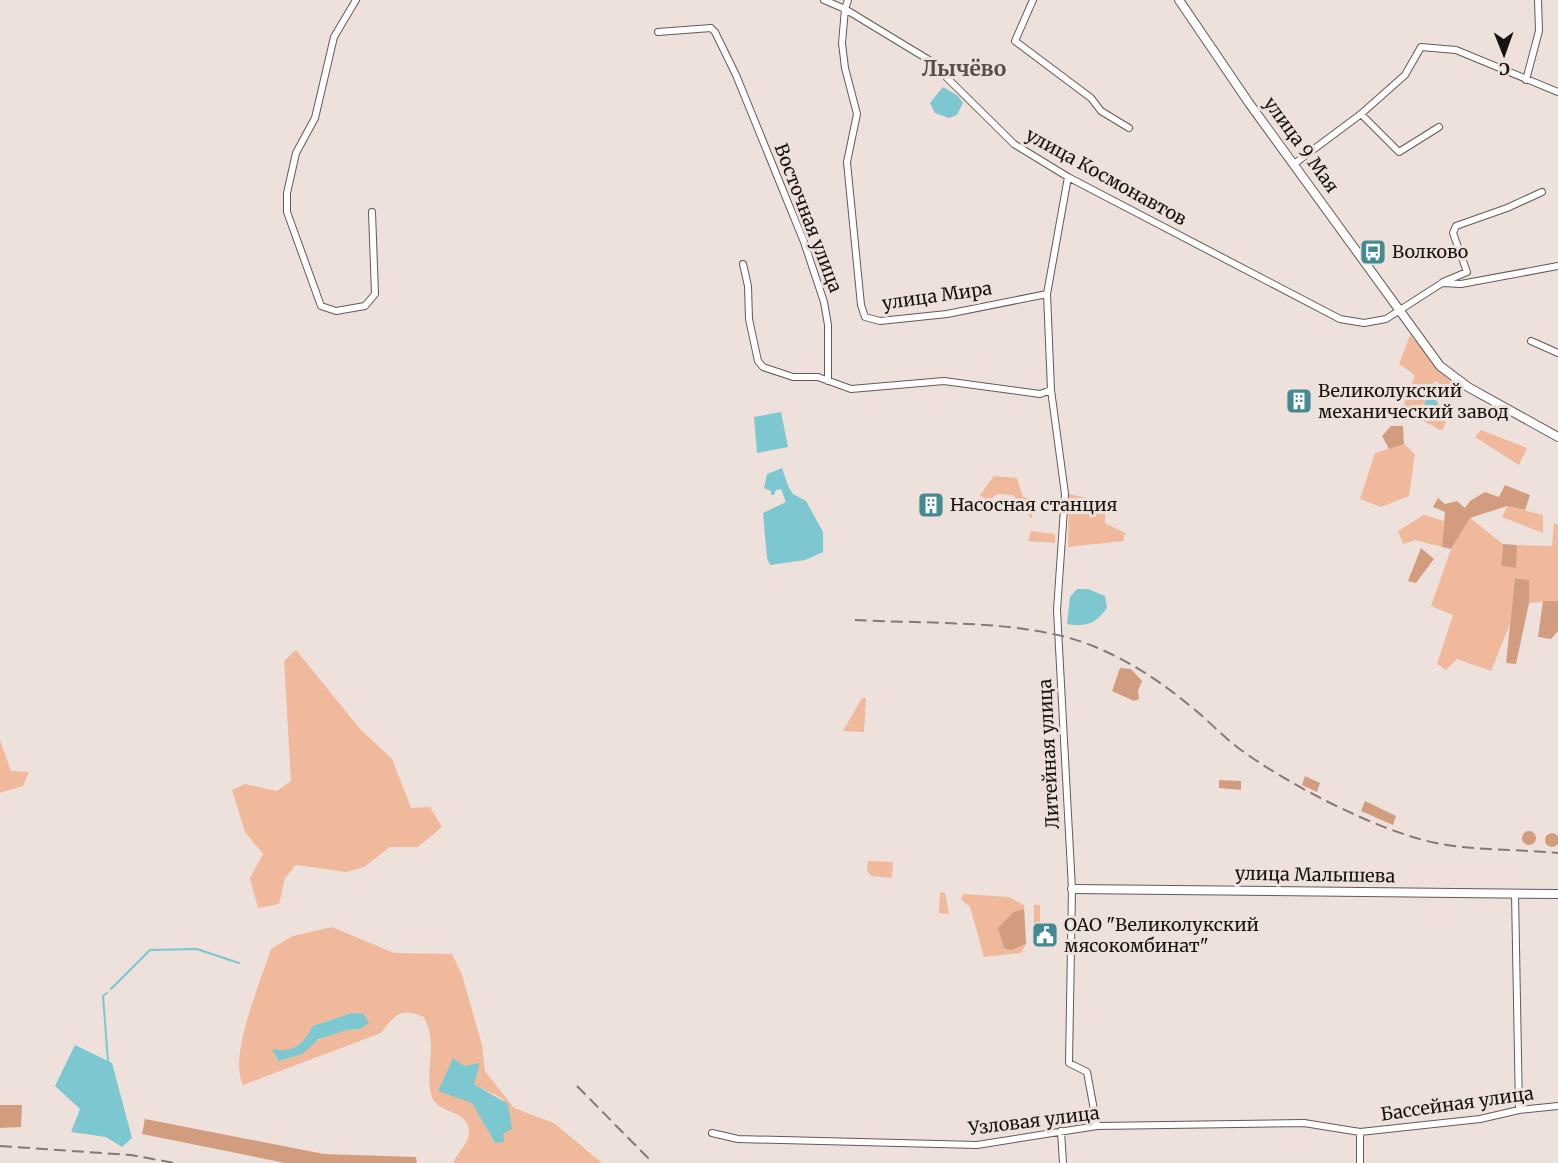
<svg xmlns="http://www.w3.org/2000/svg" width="1558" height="1163" viewBox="0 0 1558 1163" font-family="Merriweather,serif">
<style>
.green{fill:#f0b99b;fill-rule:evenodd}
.forest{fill:#d29d7f}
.water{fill:#7cc7d0}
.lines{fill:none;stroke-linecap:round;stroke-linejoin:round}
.stream{stroke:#7cc7d0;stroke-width:2}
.street-casing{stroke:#645a55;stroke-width:8}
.secondary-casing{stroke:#645a55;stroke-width:10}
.street{stroke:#fff;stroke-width:6}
.secondary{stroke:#fff;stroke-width:8}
.rail{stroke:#837a76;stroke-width:2;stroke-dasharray:12 6;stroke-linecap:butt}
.labels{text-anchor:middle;stroke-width:6;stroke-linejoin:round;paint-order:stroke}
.street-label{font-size:18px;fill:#161210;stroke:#eee1db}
.poi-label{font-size:18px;fill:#161210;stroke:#eee1db;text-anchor:start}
.quarter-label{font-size:21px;font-weight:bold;fill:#574d48;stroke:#eee1db}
</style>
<rect width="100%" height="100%" fill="#eee1db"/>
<path class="green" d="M1410,335L1451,380L1448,388L1435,381L1422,406L1434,413L1439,404L1450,413L1442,431L1402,409L1415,375L1399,364Z
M1481,430L1527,448L1519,465L1475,437Z
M1404,444L1415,454L1409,496L1381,507L1360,499L1375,453Z
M994,476L1017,478L1023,497L1033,500L1032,519L1013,495L997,494L988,502L980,495Z
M1069,494L1105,502V523L1125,533L1123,541L1068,547Z
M1507,506L1543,515V533L1502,517Z
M1424,515L1444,521L1442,547L1415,540L1403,544L1398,531Z
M1470,518L1503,544L1501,566L1515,568L1517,545L1552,546L1554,523L1558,525V601L1529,603V580L1515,578L1510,624L1491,671L1457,659L1446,670L1437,664L1453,615L1431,606L1451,549Z
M1031,531L1055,534V543L1028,541Z
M296,650L360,729L392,759L411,808L430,807L442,827L418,847H390L364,867L346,872L296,865L285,878L279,904L258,908L250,878L263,854L245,832L232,790L245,784L277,791L291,781L284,661Z
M862,698H866L864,732L843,731Z
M0,740L11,771L29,772L23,786L0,793Z
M868,861L893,862L892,878L871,876L867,871Z
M940,892L945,893L949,914L939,913Z
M963,894L1009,897L1024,905L1026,944L1021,953L984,957L970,907L961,899Z
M1034,905H1040V936H1034Z
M332,927L394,953L452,954L462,975L482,1045L485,1071L514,1108L554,1123L602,1163H453C458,1151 473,1141 468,1126C462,1109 435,1113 431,1094C425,1067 438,1044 424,1017C400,1007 396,1014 381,1033L243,1085C228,1056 261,981 271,949L293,936ZM351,1013L363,1014L360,1029C347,1030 330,1032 319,1040C301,1051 300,1056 277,1061L273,1050C293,1054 304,1043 313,1026ZM454,1059L464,1066L474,1084L503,1099V1134L495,1143L472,1103Z"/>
<path class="forest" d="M1391,426H1403L1404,444L1389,449L1382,436Z
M1505,485L1530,495L1525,510L1507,506L1470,518L1451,549L1442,547L1445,512L1433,507L1438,498L1445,504L1457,501L1465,508L1470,501L1485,492L1499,497Z
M1503,544L1517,545L1516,568L1501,566Z
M1421,548L1434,559L1416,583L1408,581Z
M1515,578L1529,580V603L1516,664L1506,663Z
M1543,601H1558V631L1551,639L1538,637Z
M1120,668L1131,669L1142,681L1138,691L1139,699L1134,701L1112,691Z
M1305,776L1320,783L1317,792L1302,785Z
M1219,780L1241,781V790L1219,788Z
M1365,801L1396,816L1393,825L1361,811Z
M1522 838a7 7 0 1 1 14 0a7 7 0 1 1-14 0Z
M1545 840a7 7 0 1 1 14 0a7 7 0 1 1-14 0Z
M1024,909L1026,944L1011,950L1004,948L998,928L1014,912Z
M0,1105H22L21,1127L0,1128Z
M145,1119L324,1154L416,1157L417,1163H285L142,1134Z"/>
<path class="water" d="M943,87L958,96L963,103L957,115L949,118L935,113L930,103Z
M1424 405a7 7 0 1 1 14 0a7 7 0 1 1-14 0Z
M781,412L788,447L757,453L754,417Z
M782,468L788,486L793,494L806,501L823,532V552L805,560L770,565L767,558L763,513L786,502L781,489L776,490L774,495H771V491L764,488L767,474Z
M1077,589H1088L1105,596L1107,608C1095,624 1087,627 1067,624L1070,597Z
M351,1013L364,1014L369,1023L360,1029L347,1030L319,1039L302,1054L278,1061L272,1049C293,1054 303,1044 313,1026Z
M75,1045L112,1063L132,1138L122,1147L106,1137L71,1132L80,1109L55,1086Z
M453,1058L464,1066L480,1063L474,1084L508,1104L512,1129L503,1134L504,1142L495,1143L472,1103L438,1091Z"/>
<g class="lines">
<path class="stream" d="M111,989L150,950L197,949L239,963
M107,993L103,996L108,1061"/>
<defs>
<path id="street" d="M356,0L334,37L315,118L296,153L287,193V212L321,306L336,311L365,306L375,294L372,212
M824,0L845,9L929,60L1014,144L1068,177L1340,319L1364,323L1386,319L1442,283L1461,284L1558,266
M848,0L845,9L842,43L845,68L857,114L847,162L861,305L865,317L880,321L947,314L1047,294
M1033,0L1015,41L1091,98L1101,111L1129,128
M658,32L711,28L715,32L736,75L804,242L824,302L828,325V381
M1526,80L1539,31L1538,0
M1361,114L1399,152L1439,127
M1294,164L1361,114L1405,75L1421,47L1456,50L1558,92
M1068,177L1047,294L1051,390L1065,494L1057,610L1072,889L1069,1063L1087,1072L1097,1126
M743,264L748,286L749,319L758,361L763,367L793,377H818L851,389L944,381L1040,394L1051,390
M1443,282L1467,272L1453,233L1456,226L1507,208L1542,192
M1531,341L1558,353
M1515,893L1519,1110
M1061,1131L1063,1163
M1360,1132V1163
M712,1133L738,1139L977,1145L1097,1126L1304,1123L1360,1132L1480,1119L1519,1110L1558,1106"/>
<path id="secondary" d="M1179,0L1249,103L1440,366L1468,387L1558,437
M1072,889L1558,894"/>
</defs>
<use href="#street" class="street-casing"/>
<use href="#secondary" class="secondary-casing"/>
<use href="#street" class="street"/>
<use href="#secondary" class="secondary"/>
<path class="rail" d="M855,620C926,624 1027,619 1093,646C1128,660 1160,681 1189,705C1206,718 1220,734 1237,747C1285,783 1377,831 1436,843C1476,851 1517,849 1558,853
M577,1086L653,1163
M0,1146L131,1155L175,1163"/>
</g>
<defs>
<symbol id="bus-square" viewBox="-11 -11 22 22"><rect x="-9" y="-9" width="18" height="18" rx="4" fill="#438a92" stroke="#eee1db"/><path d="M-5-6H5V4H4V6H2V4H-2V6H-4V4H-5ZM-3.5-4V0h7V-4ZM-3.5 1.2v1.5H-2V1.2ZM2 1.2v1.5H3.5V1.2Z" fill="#fff"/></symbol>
<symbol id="building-square" viewBox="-11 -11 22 22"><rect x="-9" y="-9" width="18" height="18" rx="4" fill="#438a92" stroke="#eee1db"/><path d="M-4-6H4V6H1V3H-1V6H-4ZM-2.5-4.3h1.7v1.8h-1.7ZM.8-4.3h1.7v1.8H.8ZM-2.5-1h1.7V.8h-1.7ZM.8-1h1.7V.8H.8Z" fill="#fff"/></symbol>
<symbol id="civic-square" viewBox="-11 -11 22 22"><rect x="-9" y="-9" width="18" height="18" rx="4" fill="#438a92" stroke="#eee1db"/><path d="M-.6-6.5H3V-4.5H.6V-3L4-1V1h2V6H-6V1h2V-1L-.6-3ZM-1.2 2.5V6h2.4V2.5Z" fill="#fff"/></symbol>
</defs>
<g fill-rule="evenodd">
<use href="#bus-square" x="1358" y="237" width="30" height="30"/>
<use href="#building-square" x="1284" y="386" width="30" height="30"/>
<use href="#building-square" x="916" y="490" width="30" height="30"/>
<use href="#civic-square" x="1030" y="920" width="30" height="30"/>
</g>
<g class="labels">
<g class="street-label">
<text transform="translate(1301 145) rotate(54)" y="6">улица 9 Мая</text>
<text transform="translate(1106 177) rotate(29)" y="6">улица Космонавтов</text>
<text transform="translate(808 218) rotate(69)" y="6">Восточная улица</text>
<text transform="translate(937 296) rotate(-8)" y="6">улица Мира</text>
<text transform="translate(1049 754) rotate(-93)" y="6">Литейная улица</text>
<text transform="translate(1315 875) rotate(1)" y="6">улица Малышева</text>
<text transform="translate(1457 1104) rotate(-8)" y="6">Бассейная улица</text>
<text transform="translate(1034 1121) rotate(-7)" y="6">Узловая улица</text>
</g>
<g class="poi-label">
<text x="1392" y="258">Волково</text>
<text x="1318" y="397">Великолукский<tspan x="1318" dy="21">механический завод</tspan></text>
<text x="950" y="511">Насосная станция</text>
<text x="1064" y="931">ОАО "Великолукский<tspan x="1064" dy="21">мясокомбинат"</tspan></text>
</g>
<g class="quarter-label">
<text x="964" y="76">Лычёво</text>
</g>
</g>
<g transform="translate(1504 54) rotate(179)" stroke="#eee1db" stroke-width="4.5" paint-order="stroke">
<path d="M0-4.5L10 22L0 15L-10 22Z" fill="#161210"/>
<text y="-9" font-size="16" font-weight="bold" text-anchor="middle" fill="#161210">С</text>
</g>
</svg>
